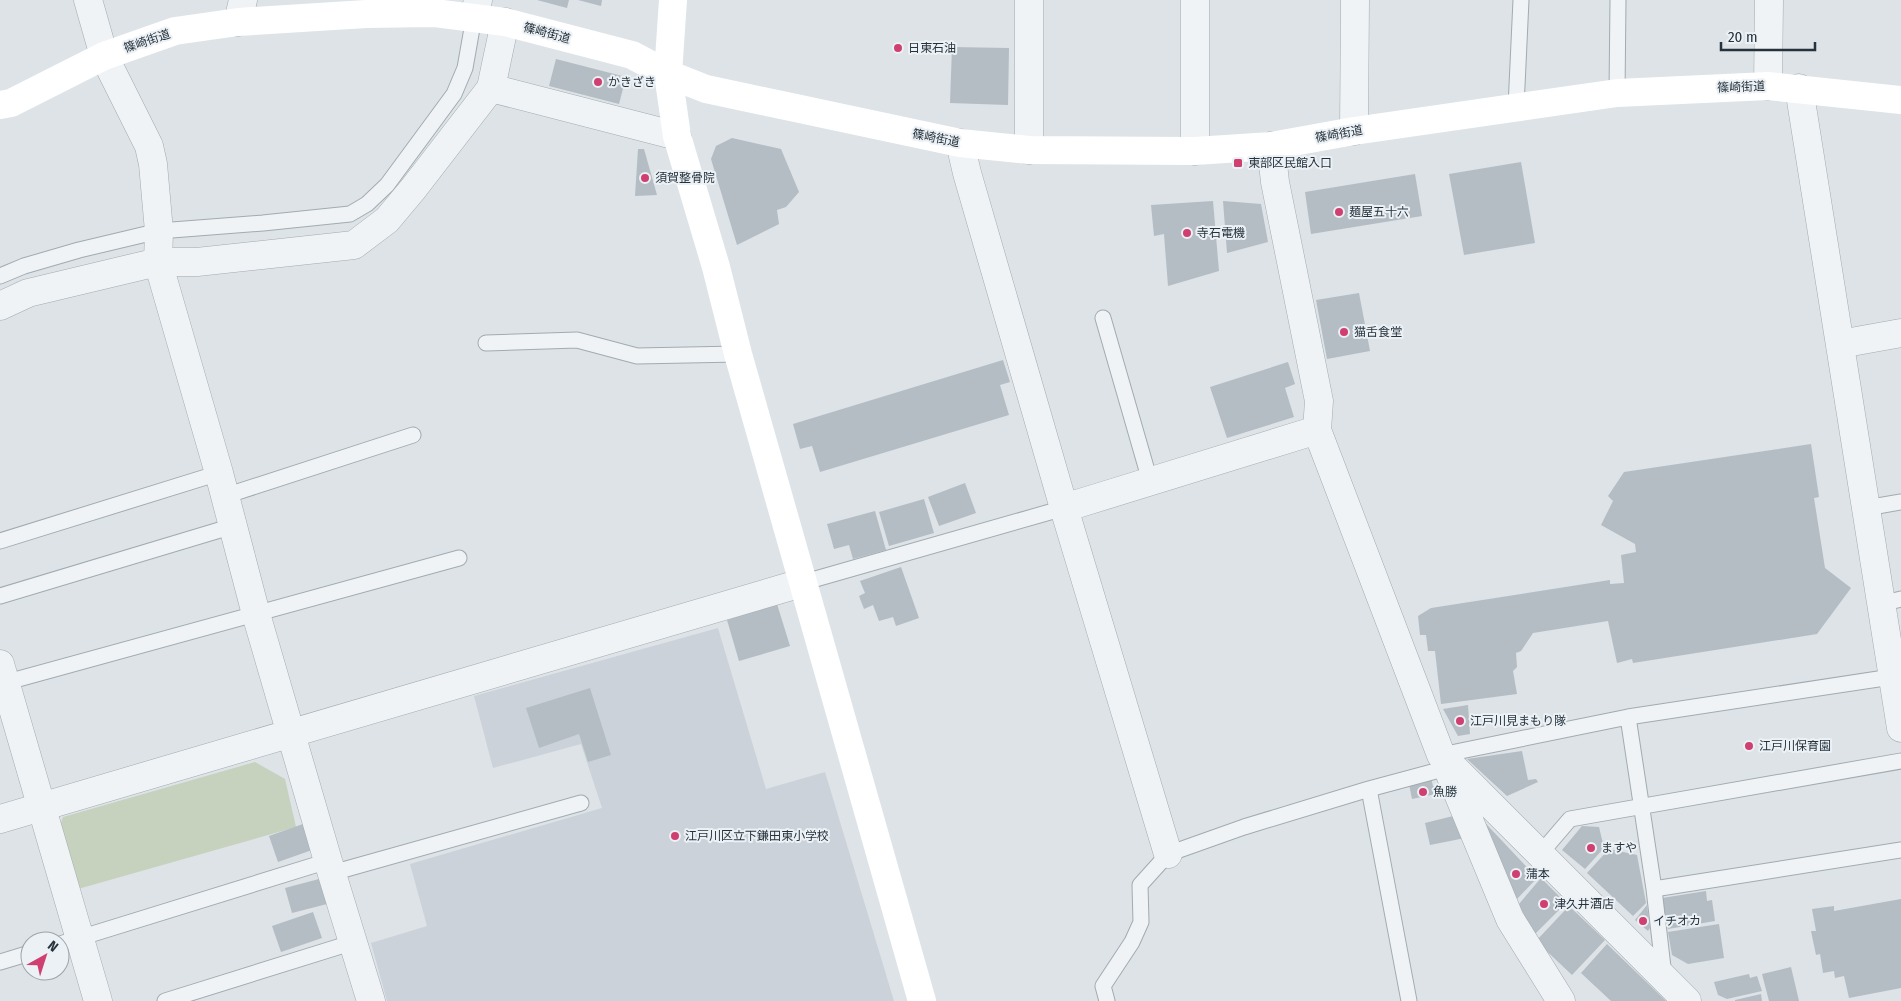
<svg xmlns="http://www.w3.org/2000/svg" width="1901" height="1001" viewBox="0 0 1901 1001" font-family="'Fira Sans Condensed','Noto Sans JP',sans-serif">
<style>
.built{fill:#cbd2d9}
.green{fill:#c6d1be}
.building{fill:#b4bdc4}
.lines{fill:none;stroke-linecap:round;stroke-linejoin:round}
.lane-casing{stroke:#a2abb1;stroke-width:17}
.street-casing{stroke:#a2abb1;stroke-width:29}
.lane{stroke:#eff3f5;stroke-width:15}
.street{stroke:#eff3f5;stroke-width:28}
.secondary{stroke:#fff;stroke-width:28}
.poi-dot{fill:#cf3f70;stroke:#ecf1f5;stroke-width:2}
.labels{text-anchor:middle;stroke-width:4;stroke-linejoin:round;paint-order:stroke}
.street-label{font-size:12px;fill:#26333d;stroke:#ecf1f5}
.poi-label{font-size:12px;fill:#26333d;stroke:#ecf1f5;text-anchor:start}
</style>
<rect width="100%" height="100%" fill="#dde3e7"/>
<path class="built" d="M718,628L766,789L825,772L894,1001H387L371,943L427,926L410,864L602,808L581,744L493,768L474,696Z"/>
<path class="green" d="M255,762L285,779L296,827L78,889L60,826L63,817Z"/>
<path class="building" d="M537,0H569L567,8Z
M578,0H602L601,6Z
M952,47L1009,48L1008,105L950,103Z
M556,59L626,77L619,104L549,86Z
M732,138L781,149L799,192L786,207L777,210L779,224L737,245L711,159L716,146Z
M638,149H644L657,195L635,196Z
M1521,162L1535,243L1464,255L1449,174Z
M1415,174L1422,216L1311,234L1305,192Z
M1213,201L1219,271L1168,286L1164,234L1154,236L1151,205Z
M1223,201L1261,204L1268,242L1227,253Z
M1359,293L1370,351L1327,359L1316,300Z
M1003,360L1010,382L1000,385L1009,415L820,472L812,446L800,449L793,424Z
M1288,362L1295,384L1285,388L1294,417L1227,438L1210,387Z
M1811,444L1819,497L1814,498L1825,568L1851,588L1817,634L1633,663L1632,659L1617,663L1608,621L1533,633L1521,651L1516,653L1517,667L1513,671L1517,694L1441,704L1435,651H1428L1426,635H1420L1418,616L1431,608L1610,580V584L1624,583L1621,555L1636,552L1635,544L1601,525L1613,501L1608,496L1624,472Z
M965,483L976,513L939,526L928,497Z
M924,499L934,533L889,546L879,512Z
M875,511L886,550L853,559L849,545L834,549L827,524Z
M901,567L919,618L896,626L893,617L879,621L873,605L864,609L859,596L865,593L860,581Z
M777,604L790,646L739,661L727,620Z
M590,688L611,755L588,762L579,734L539,748L526,708Z
M1468,705L1470,734L1458,736L1443,709Z
M1522,751L1528,780L1536,779L1538,782L1507,796L1467,759Z
M1431,778L1433,786H1438L1440,793L1412,799L1409,784Z
M1474,811L1537,878L1517,899L1471,812Z
M1453,816L1465,838L1430,845L1425,823Z
M303,824L312,850L278,862L269,836Z
M1582,826L1599,827L1604,848L1585,869L1562,850Z
M1609,849L1637,855L1646,903L1633,916L1587,873Z
M1541,878L1566,903L1533,936L1519,904Z
M319,879L327,904L292,913L285,888Z
M1706,891L1707,901L1712,900L1715,921L1668,929L1662,898Z
M1901,899V988L1849,998L1844,976L1835,978L1834,971L1823,973L1820,954L1816,955L1811,931H1816L1812,909L1834,906V911Z
M1647,905L1650,928L1648,931L1635,920Z
M1569,906L1605,940L1572,975L1536,941Z
M313,912L322,938L281,952L272,926Z
M1719,924L1724,958L1688,964L1672,955L1668,932Z
M1607,944L1666,1001H1611L1581,973Z
M1791,967L1799,1001H1769L1762,974Z
M1749,974L1750,978L1757,976L1762,991L1727,999L1718,995L1714,982Z
M1761,994L1762,1001H1735V1000Z"/>
<g class="lines">
<defs>
<path id="lane" d="M1617,93L1618,0
M1516,107L1521,0
M0,276L24,266L79,250L159,231L263,223L350,214L367,204L387,185L454,94L465,68L474,17
M1103,318L1150,481
M486,343L577,340L637,356L738,354
M225,496L413,435
M1866,508L1901,502
M0,541L219,473
M805,582L1064,508
M0,596L233,526
M1881,604L1901,599
M0,684L459,558
M1628,717L1654,889L1664,976
M1441,755L1628,717L1898,676
M1369,789L1409,1001
M1540,854L1570,819L1901,761
M332,873L581,803
M1654,889L1901,850
M60,944L328,861
M0,962L30,953
M165,1001L354,942
M1107,1001L1103,986L1132,942L1141,922L1140,885L1168,854L1244,827L1369,789L1447,768"/>
<path id="street" d="M88,0L104,56L149,146L153,164L159,231L158,262L219,473L256,614L328,861L371,1001
M1195,0V151
M474,17L478,0
M238,22L243,0
M1768,86L1769,0
M491,88L677,136
M1799,88L1901,728
M1354,131L1355,0
M960,143L967,173L1064,508L1168,854
M1271,146L1275,182L1319,401L1317,430L1441,755L1687,1001
M1029,150V0
M0,306L28,293L158,262H197L354,245L387,220L413,189L491,88L505,22
M1840,344L1901,333
M1064,508L1317,430
M0,664L98,1001
M1447,767L1510,919L1561,1001
M0,819L805,582"/>
</defs>
<use href="#lane" class="lane-casing"/>
<use href="#street" class="street-casing"/>
<use href="#lane" class="lane"/>
<use href="#street" class="street"/>
<path class="secondary" d="M673,0L668,74L677,136L716,267L738,354L922,1001
M0,105L11,103L104,56L175,31L238,22L366,14L435,13L505,22L632,55L668,74L706,89L960,143L1029,150L1195,151L1271,146L1354,131L1617,93L1768,86L1901,100"/>
</g>
<g class="poi-dot">
<circle cx="898" cy="48" r="5"/>
<circle cx="598" cy="82" r="5"/>
<rect x="1233" y="158" width="10" height="10" rx="2.5"/>
<circle cx="645" cy="178" r="5"/>
<circle cx="1339" cy="212" r="5"/>
<circle cx="1187" cy="233" r="5"/>
<circle cx="1344" cy="332" r="5"/>
<circle cx="1460" cy="721" r="5"/>
<circle cx="1749" cy="746" r="5"/>
<circle cx="1423" cy="792" r="5"/>
<circle cx="675" cy="836" r="5"/>
<circle cx="1591" cy="848" r="5"/>
<circle cx="1516" cy="874" r="5"/>
<circle cx="1544" cy="904" r="5"/>
<circle cx="1643" cy="921" r="5"/>
</g>
<g class="labels">
<g class="street-label">
<text transform="translate(547 33) rotate(15)" y="4">篠崎街道</text>
<text transform="translate(147 41) rotate(-19)" y="4">篠崎街道</text>
<text transform="translate(1741 87) rotate(-2)" y="4">篠崎街道</text>
<text transform="translate(1339 134) rotate(-10)" y="4">篠崎街道</text>
<text transform="translate(936 138) rotate(11)" y="4">篠崎街道</text>
</g>
<g class="poi-label">
<text x="908" y="52">日東石油</text>
<text x="608" y="86">かきざき</text>
<text x="1248" y="167">東部区民館入口</text>
<text x="655" y="182">須賀整骨院</text>
<text x="1349" y="216">麺屋五十六</text>
<text x="1197" y="237">寺石電機</text>
<text x="1354" y="336">猫舌食堂</text>
<text x="1470" y="725">江戸川見まもり隊</text>
<text x="1759" y="750">江戸川保育園</text>
<text x="1433" y="796">魚勝</text>
<text x="685" y="840">江戸川区立下鎌田東小学校</text>
<text x="1601" y="852">ますや</text>
<text x="1526" y="878">蒲本</text>
<text x="1554" y="908">津久井酒店</text>
<text x="1653" y="925">イチオカ</text>
</g>
</g>
<g transform="translate(45 956) rotate(39)"><circle r="24" fill="#ecf1f5" stroke="#9da5ab"/>
<path d="M0-4L9 19L0 12L-9 19Z" fill="#cf3f70"/>
<text y="-8" font-size="14" font-weight="bold" text-anchor="middle" fill="#26333d">N</text>
</g>
<path d="M1721 42v8h94v-8" fill="none" stroke="#26333d" stroke-width="2.5"/>
<text x="1728" y="42" font-size="15" fill="#26333d" stroke="#ecf1f5" stroke-width="4" paint-order="stroke">20 m</text>
</svg>
